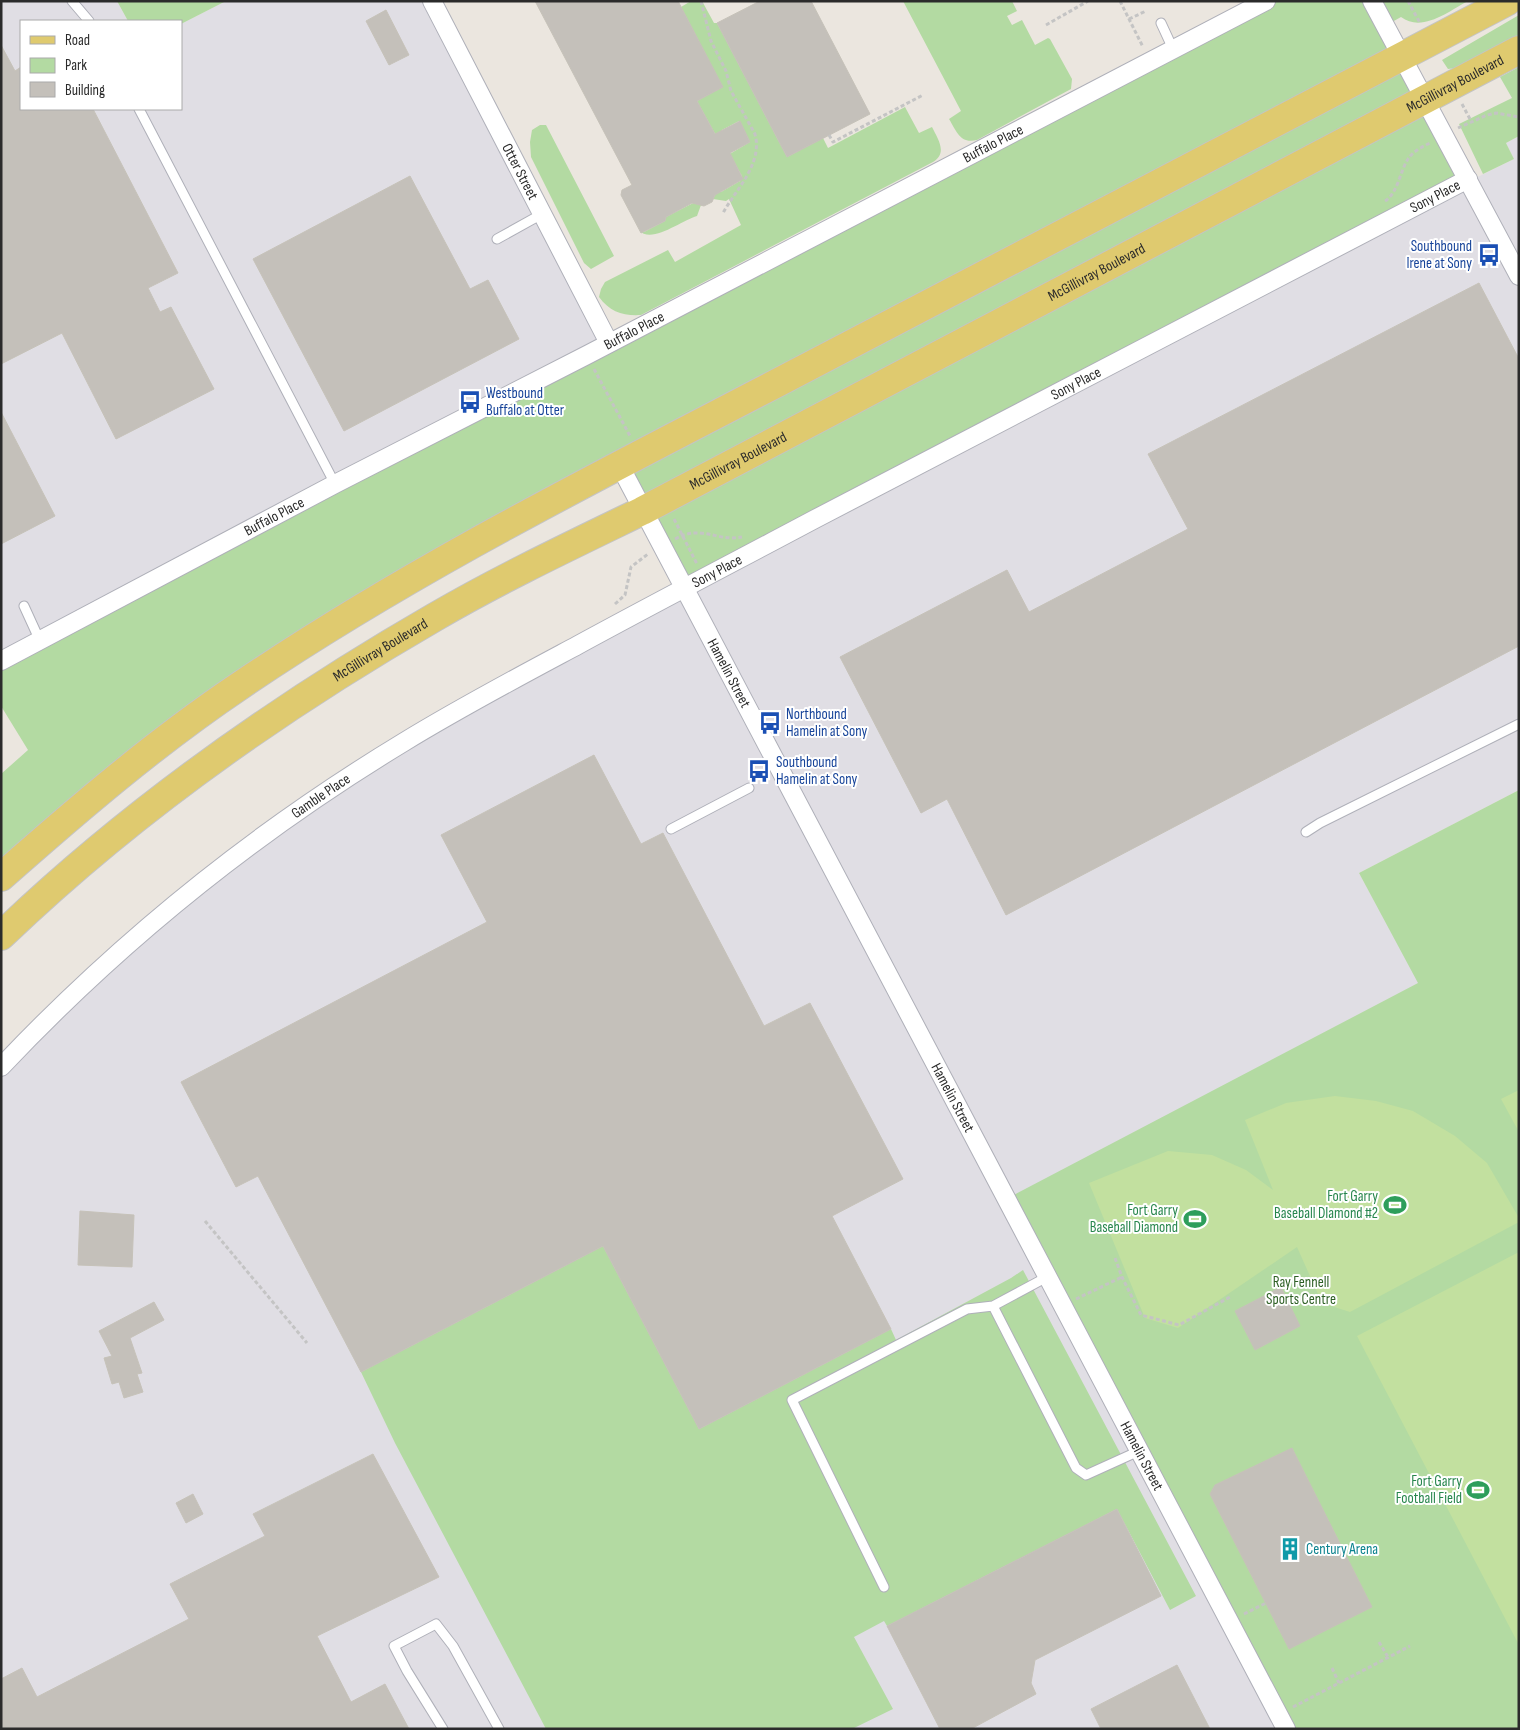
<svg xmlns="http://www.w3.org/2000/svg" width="1520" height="1730" viewBox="0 0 1520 1730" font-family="'Sofia Sans Condensed',sans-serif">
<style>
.industrial{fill:#e0dee4}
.green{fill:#b3daa2}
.pitch{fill:#c2e09f}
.building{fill:#c4c0ba;stroke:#c6c2b9}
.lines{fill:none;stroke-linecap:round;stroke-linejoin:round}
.service-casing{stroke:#afb0b9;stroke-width:11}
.minor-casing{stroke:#afb0b9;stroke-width:20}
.primary-casing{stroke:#c4c4c4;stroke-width:30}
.path{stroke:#c4c4c4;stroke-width:3;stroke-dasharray:4 2.5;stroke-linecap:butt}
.service{stroke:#fff;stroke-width:9}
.minor{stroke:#fff;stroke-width:18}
.primary{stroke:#dfca6f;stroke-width:28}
.labels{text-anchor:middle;stroke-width:4;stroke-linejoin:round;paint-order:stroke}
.street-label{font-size:15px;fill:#2b2b2b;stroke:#fff}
.transit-label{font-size:15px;fill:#164399;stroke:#fff;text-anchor:start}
.leisure-label{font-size:15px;fill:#27864d;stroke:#fff;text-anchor:end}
.park-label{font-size:15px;fill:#2d5f24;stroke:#fff}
.culture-label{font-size:15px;fill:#0d838f;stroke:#fff;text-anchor:start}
</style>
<rect width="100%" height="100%" fill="#ebe6df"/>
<path class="industrial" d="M1,1H117L128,21H21V109H181V24L226,1H431L609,343L1,661Z
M1519,136V790L1359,873L1419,983L1006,1200L1286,1729H1V1067L146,930L404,742L1360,235L1514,159L1506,143Z"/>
<path class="green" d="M117,1H226L181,24V21H128Z
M691,1H702L714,23H717L787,157L823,138L828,148L905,107L919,133L932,127C938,139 948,153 933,162L641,315C623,316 610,312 599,297L601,289L605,282L668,250L675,262L741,225L729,199L726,201L713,199L717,191L721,192L740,181L742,176L735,164L731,163L728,155L750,142L739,121L722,130L719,141L697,101L722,87L681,7Z
M903,1H1012L1017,11L1007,16L1012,25L1022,20L1035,45L1048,38L1050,39L1072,79L1071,89L977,140C960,144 957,132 949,119L961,111Z
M1266,1H1468C1449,11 1422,33 1401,17L1385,26L1468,179L684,588L620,466L388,592L1,877V774L28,750L1,706V661Z
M1519,15V35L1456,68L1448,69L1442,60Z
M1519,67V136L1506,143L1514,159L1483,174L1459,124L1512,98L1500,77Z
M540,125H546L614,256L591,269L584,263L531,157L530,142L532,130Z
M699,200L701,205L697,216C682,220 651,245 639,230L644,232L665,221L666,217Z
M1519,790V1729H1286L1006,1199L1418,983L1359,873Z
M603,1246L699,1429L891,1329L896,1340L1011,1278L1023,1270L1196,1596L1170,1610L1117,1509L887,1626L884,1621L854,1637L893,1709L852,1729H546L395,1443L361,1372Z"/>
<path class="pitch" d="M1519,1090V1132L1501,1099Z
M1335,1096L1376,1101L1413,1111L1455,1136L1487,1163L1519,1218V1222L1350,1312L1322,1303L1297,1247L1178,1328L1145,1318L1089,1183L1168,1151L1212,1155L1246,1170L1273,1190L1245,1120L1286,1103Z
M1519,1252V1645L1357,1336Z"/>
<path class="building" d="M535,1H678L723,87L697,101L715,134L740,121L750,142L730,153L743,179L715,195L712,202L704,206L692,203L666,217L665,221L641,233L621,195L622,190L632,185Z
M760,1H811L870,114L787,157L717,23Z
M386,10L409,55L389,65L366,21Z
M1,45L15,71L21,67V109H93L178,273L148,288L160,312L171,307L214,389L116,439L62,333L1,364Z
M410,176L470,289L488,280L519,339L344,431L253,259Z
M1479,283L1519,359V646L1006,915L947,799L921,813L840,657L1007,570L1029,612L1188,529L1148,454Z
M1,412L55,516L1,544Z
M594,755L641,844L663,833L764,1026L810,1003L903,1179L832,1216L891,1329L699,1429L603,1246L361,1372L258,1176L236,1187L181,1082L487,922L441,835Z
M80,1211L134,1215L132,1267L78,1265Z
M1281,1287L1300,1326L1255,1350L1235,1311Z
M154,1302L164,1320L130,1338L142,1373L137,1374L143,1392L124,1398L119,1382L112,1384L104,1358L112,1356L99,1331Z
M1292,1448L1372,1607L1289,1649L1210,1494L1215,1485Z
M373,1454L439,1577L317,1636L351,1702L385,1684L409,1729H1V1679L22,1668L37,1697L189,1619L170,1584L265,1536L253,1514Z
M193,1494L203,1514L186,1523L176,1503Z
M1117,1509L1161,1596L1035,1660L1031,1683L1036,1694L971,1729H940L887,1626Z
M1177,1665L1210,1729H1101L1091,1709Z"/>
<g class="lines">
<defs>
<path id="service" d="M72,1L89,21
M1161,23L1173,49
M139,109L335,484
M497,239L542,214
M24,606L40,641
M671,829L749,788
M1306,832L1320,823L1519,724
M1047,1277L993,1306L1076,1468L1086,1475L1139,1451
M884,1587L792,1400L967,1309L993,1306
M443,1729L407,1671L394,1646L436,1624L453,1646L499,1729"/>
<g id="minor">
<path id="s1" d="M432,1L609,343"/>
<path d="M1372,1L1519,276"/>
<path id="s2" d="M620,466L1286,1729"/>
<path id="s3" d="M1,661L335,484L587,355L1266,1"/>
<path id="s4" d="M1,1067C119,942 257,831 404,742C461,707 520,676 578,645C657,602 736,561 815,519C1033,406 1250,292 1468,179"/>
</g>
<g id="primary">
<path d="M1,877C78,809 156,742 241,685C418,565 611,470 800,371C1036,248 1272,125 1508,1"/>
<path id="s5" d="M1,936C131,811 279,707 435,617C502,578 572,545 642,511L1519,50"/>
</g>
</defs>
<use href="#service" class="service-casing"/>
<use href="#minor" class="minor-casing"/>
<use href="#primary" class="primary-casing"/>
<path class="path" d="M701,1L711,41L726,71L731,91L755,134C763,164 736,189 723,213
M1120,1L1143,47
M1408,1L1420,23
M1129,19L1146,11
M1046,25L1088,1
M1462,104L1471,121
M1458,128L1487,115L1496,113L1519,117
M829,135L833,142L923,95
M1385,201C1398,193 1400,171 1408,159C1413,151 1422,147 1430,143
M594,369L630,436
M674,519L697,564
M675,539C702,524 716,542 742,537
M615,604L625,595L631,567L648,554
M205,1221L307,1343
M1115,1258L1122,1277L1141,1315L1179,1325L1230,1297
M1076,1299L1122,1277
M1244,1614L1266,1603
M1379,1642L1388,1657
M1332,1668L1339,1683
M1293,1707L1410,1646"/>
<use href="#service" class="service"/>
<use href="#minor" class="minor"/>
<use href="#primary" class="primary"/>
</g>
<defs>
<symbol id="bus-bare" viewBox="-9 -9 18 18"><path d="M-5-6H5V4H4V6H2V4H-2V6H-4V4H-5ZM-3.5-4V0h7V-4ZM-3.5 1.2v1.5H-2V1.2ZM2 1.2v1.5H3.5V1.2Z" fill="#1a4fb4" stroke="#fff" stroke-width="2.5" paint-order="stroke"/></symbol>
<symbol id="stadium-bare" viewBox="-9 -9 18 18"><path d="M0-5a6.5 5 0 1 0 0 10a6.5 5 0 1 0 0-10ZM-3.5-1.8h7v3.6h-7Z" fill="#2e9e5b" stroke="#fff" stroke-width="2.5" paint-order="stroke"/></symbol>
<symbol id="building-bare" viewBox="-9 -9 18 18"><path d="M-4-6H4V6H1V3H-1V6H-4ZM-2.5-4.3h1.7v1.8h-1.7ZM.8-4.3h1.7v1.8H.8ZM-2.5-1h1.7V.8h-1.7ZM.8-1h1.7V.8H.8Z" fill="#0f9aa8" stroke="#fff" stroke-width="2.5" paint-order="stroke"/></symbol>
</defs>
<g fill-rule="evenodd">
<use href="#bus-bare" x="1473" y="239" width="32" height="32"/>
<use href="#bus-bare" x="454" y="386" width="32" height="32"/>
<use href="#bus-bare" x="754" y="707" width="32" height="32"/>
<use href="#bus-bare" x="743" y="755" width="32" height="32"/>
<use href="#stadium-bare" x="1379" y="1189" width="32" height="32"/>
<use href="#stadium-bare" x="1179" y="1203" width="32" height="32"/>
<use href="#stadium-bare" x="1462" y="1474" width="32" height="32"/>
<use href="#building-bare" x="1274" y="1533" width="32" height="32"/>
</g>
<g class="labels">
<g class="street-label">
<text dy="5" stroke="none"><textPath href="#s5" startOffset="1691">McGillivray Boulevard</textPath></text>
<text dy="5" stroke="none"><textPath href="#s3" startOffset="1119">Buffalo Place</textPath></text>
<text dy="5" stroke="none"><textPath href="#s1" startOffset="192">Otter Street</textPath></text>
<text dy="5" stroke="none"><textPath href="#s4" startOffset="1686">Sony Place</textPath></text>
<text dy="5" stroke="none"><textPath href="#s5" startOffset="1286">McGillivray Boulevard</textPath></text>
<text dy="5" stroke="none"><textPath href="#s3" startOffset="714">Buffalo Place</textPath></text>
<text dy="5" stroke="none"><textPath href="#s4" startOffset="1281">Sony Place</textPath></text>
<text dy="5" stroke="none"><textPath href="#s5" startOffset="881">McGillivray Boulevard</textPath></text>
<text dy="5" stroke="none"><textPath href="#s3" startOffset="309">Buffalo Place</textPath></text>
<text dy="5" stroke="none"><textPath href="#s4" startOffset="876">Sony Place</textPath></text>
<text dy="5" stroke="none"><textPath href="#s5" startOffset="476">McGillivray Boulevard</textPath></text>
<text dy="5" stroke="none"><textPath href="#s2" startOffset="234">Hamelin Street</textPath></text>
<text dy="5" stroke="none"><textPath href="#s4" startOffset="420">Gamble Place</textPath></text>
<text dy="5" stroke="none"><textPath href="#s2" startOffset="714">Hamelin Street</textPath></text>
<text dy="5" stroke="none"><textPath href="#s2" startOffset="1119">Hamelin Street</textPath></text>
</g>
<g class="transit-label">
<text x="1472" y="251" text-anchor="end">Southbound<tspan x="1472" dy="17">Irene at Sony</tspan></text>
<text x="486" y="398">Westbound<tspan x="486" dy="17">Buffalo at Otter</tspan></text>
<text x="786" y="719">Northbound<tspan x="786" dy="17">Hamelin at Sony</tspan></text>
<text x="776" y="767">Southbound<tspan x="776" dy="17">Hamelin at Sony</tspan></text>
</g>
<g class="leisure-label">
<text x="1378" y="1201">Fort Garry<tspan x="1378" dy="17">Baseball DIamond #2</tspan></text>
<text x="1178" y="1215">Fort Garry<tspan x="1178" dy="17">Baseball Diamond</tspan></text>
<text x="1462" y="1486">Fort Garry<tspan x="1462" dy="17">Football Field</tspan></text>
</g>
<g class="park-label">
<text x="1301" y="1287">Ray Fennell<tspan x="1301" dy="17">Sports Centre</tspan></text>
</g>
<g class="culture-label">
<text x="1306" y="1554">Century Arena</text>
</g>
</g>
<rect width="1520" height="1730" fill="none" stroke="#2b2b2b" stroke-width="5"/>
<rect x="20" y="20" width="162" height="90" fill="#ffffff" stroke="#aaaaaa"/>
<rect x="30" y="36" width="25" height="8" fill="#dfca6f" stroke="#aaaaaa"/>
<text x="65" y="45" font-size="15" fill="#2b2b2b">Road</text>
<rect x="30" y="58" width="25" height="15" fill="#b3daa2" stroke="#aaaaaa"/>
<text x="65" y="70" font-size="15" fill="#2b2b2b">Park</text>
<rect x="30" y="82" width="25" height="15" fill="#c4c0ba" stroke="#aaaaaa"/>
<text x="65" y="95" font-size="15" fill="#2b2b2b">Building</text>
</svg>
